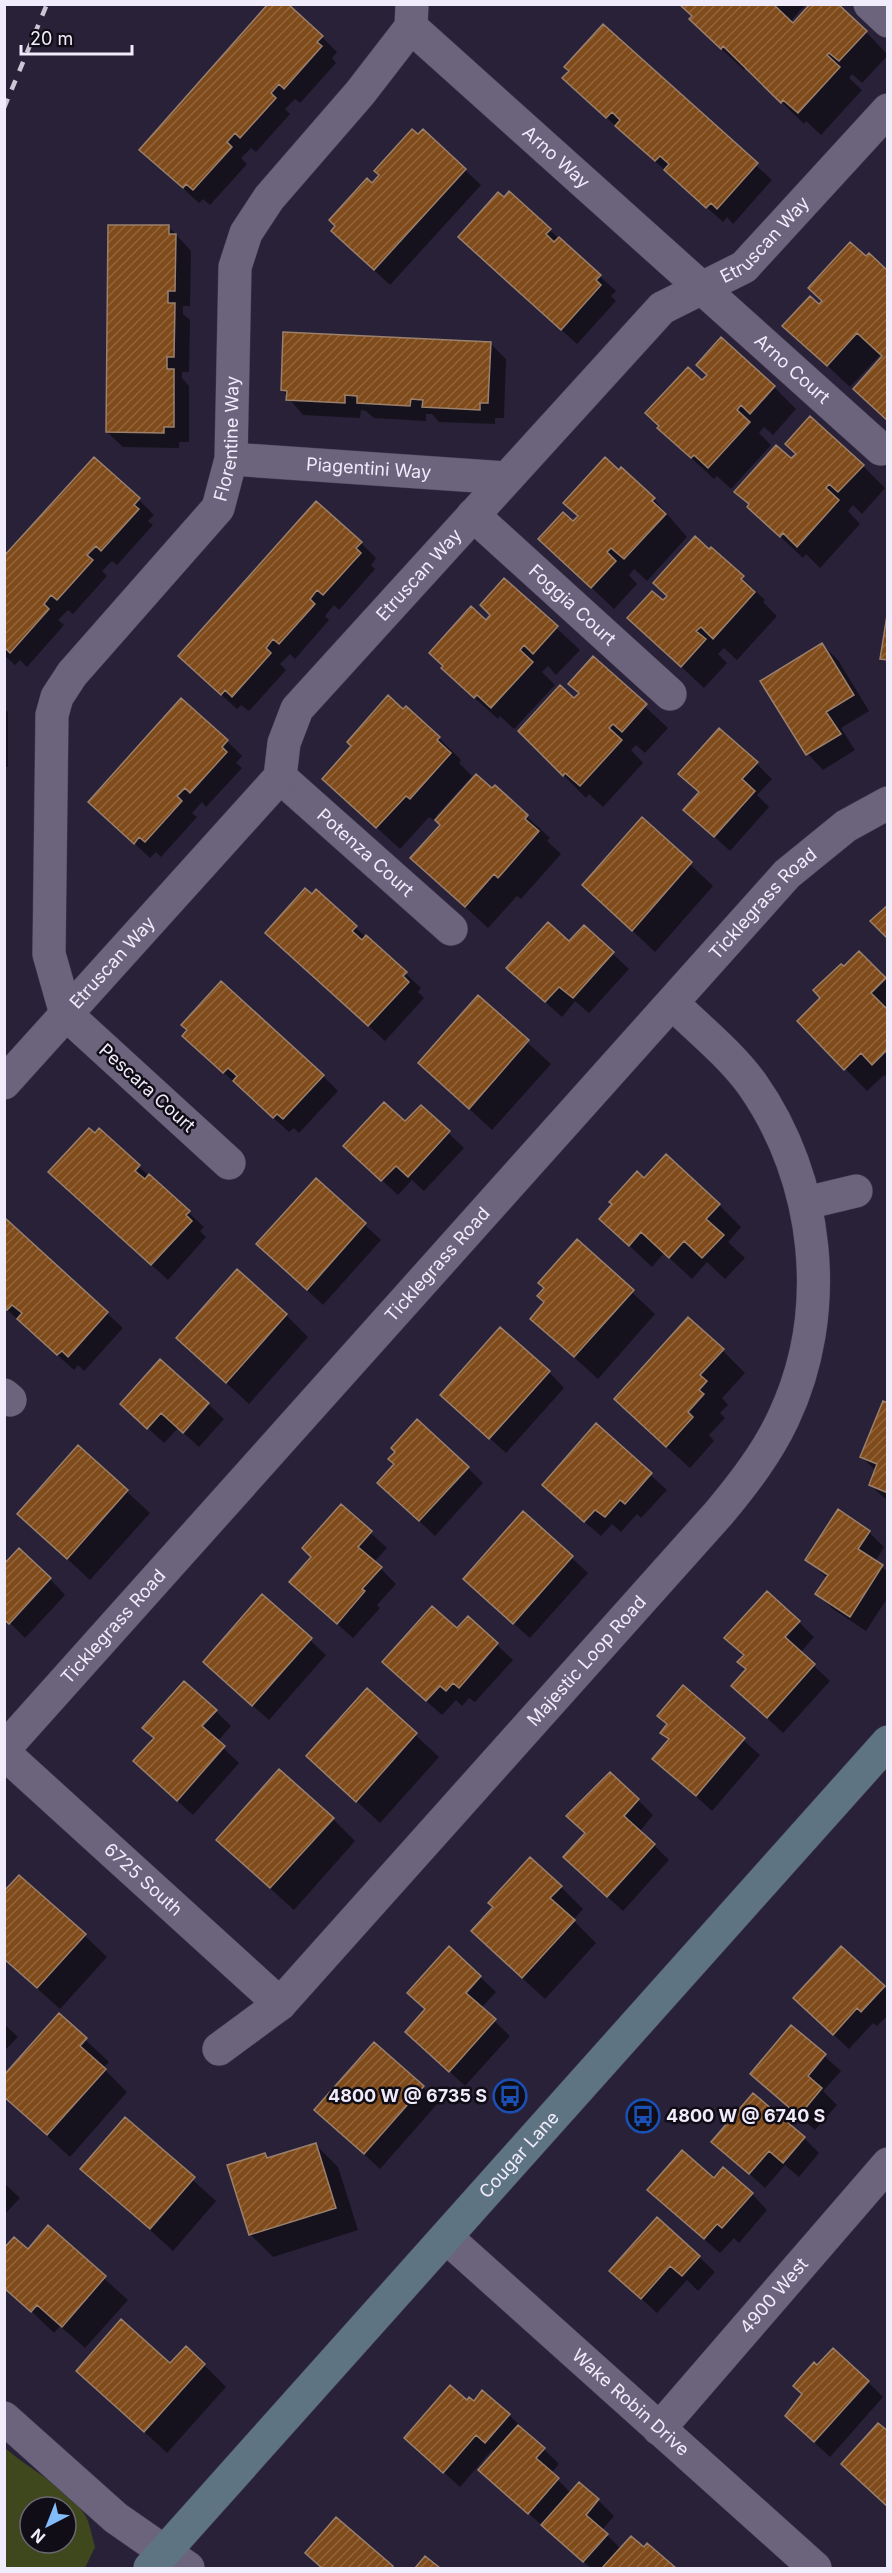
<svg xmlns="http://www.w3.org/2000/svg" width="892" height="2573" viewBox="0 0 892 2573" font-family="Inter,sans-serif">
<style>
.green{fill:#3e481c;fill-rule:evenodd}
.shadow{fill:#0007}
.building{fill:url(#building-hatch);stroke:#9a806d;stroke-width:1.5}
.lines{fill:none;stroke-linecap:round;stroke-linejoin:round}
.minor-casing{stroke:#433c4f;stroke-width:34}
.secondary-casing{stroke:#433c4f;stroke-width:34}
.minor{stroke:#6c637d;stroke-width:33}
.secondary{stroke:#5e7483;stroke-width:33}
.rail{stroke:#cbc6d6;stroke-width:4.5;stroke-dasharray:10 10;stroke-linecap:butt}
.labels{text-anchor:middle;stroke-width:5;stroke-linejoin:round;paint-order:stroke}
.street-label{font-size:18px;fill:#f1ecfb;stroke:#110d17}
.poi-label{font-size:18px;font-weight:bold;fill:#f1ecfb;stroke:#110d17;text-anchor:end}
</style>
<defs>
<pattern id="building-hatch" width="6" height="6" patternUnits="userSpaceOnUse" patternTransform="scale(1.5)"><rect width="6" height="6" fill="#7f4b1b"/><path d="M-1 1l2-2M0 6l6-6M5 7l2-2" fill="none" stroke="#92653d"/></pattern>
</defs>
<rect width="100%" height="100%" fill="#292138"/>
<path class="green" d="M4,2447C29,2470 66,2486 85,2515C90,2523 92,2537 95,2547L85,2568H5ZM30,2507H66V2543H30Z"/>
<path class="shadow" d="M681,4H806L790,22L793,25L866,32L888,55L862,83L852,74L849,78L862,90L821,135L806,121L804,124L746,67L744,70L713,41Z
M604,26L772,180L733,224L727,217L723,222L580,94L571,71Z
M322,37L337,52L332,58L336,63L300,103L295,99L285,109L290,114L256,152L251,148L241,158L247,164L210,205L203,199L199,203L141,150Z
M423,131L481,185L390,285L348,246L372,185Z
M509,193L616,291L611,296L616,301L577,344L476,252Z
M169,227L191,251L190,306H183V314L190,320L189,372H182V378L189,386V442H179V448L123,447L107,432Z
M888,273V421L855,389L883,357L880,355L850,387L785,326Z
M491,344L506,359L504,418H495V424L439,422L432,414H426V421L374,418L366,411L361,410L360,418L303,415L282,390Z
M702,382L774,387L796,409L773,435L764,427L759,433L771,445L731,489L717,476L714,479L659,428Z
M792,461L863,466L885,488L862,514L853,505L848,511L860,524L820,568L806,554L803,558L749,507Z
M138,499L154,515L148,521L153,525L117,565L112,561L102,571L107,576L73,614L68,610L58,620L64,625L27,667L20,660L15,665L4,655V559Z
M654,499L687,537L647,581L634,569L629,575L637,584L614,609L540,539L574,523Z
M361,543L376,558L371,565L375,569L339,610L334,605L325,616L329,620L295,659L290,654L280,664L286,670L249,711L241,705L237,709L195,671Z
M711,549L765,600L763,602L777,616L737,660L724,648L718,654L727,663L704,688L629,618L663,602Z
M505,580L580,650L556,675L548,666L542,672L555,685L514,729L500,716L498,719L466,690L486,622L492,615Z
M822,645L838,660L869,711L841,728L855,750L823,770L808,754Z
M593,658L668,728L645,753L636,745L631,750L643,763L603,807L589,794L586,798L520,731L574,700L580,694Z
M4,708L8,712V767H4Z
M439,738L461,760L459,763L472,776L436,816L439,818L495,787L550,838L547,841L561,854L521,899L517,896L488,928L412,858L441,825L435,818L433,820L429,817L400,849L324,779Z
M227,741L242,756L236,763L242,768L206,807L202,802L192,813L197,817L161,857L156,852L150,858L90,802Z
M756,763L772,779L757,795L769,807L730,851L685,810Z
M4,778L6,780V834H4Z
M642,819L713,886L655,952L584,885Z
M316,891L421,988L418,992L424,998L385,1041L283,948Z
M584,927L629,969L589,1013L575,1001L562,1017L524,983Z
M859,953L888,981V1078L884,1075L867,1091L799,1021L823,998L844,968Z
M478,998L551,1064L492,1130L420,1063Z
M200,1051L323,1076L338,1091L299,1133L294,1128L289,1132Z
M421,1107L464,1148L424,1191L412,1180L398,1195L361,1161Z
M99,1130L204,1227L200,1231L206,1237L168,1280L66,1187Z
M316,1180L381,1240L323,1305L258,1244Z
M644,1180L719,1205L741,1227L728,1242L745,1258L725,1279L707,1262L692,1279L664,1253L652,1267L601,1219Z
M5,1220L123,1328L84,1371L78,1365L74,1370L4,1307Z
M577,1241L655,1314L598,1379L532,1319L546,1303Z
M286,1315L308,1337L249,1404L178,1338Z
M722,1350L745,1373L722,1398L728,1405L720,1413L725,1418L709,1435L714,1441L690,1468L638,1421Z
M549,1372L564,1388L506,1453L442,1395Z
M122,1404H208L224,1419L199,1447L178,1428L164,1443Z
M888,1404V1501L870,1485L876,1471L862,1457Z
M596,1426L667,1490L641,1518L637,1514L621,1532L612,1524L601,1536L559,1500Z
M78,1447L150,1513L90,1580L19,1514Z
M396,1464L468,1468L483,1483L435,1536L379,1483Z
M341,1506L387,1548L374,1562L396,1584L377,1605L380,1608L353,1638L307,1597L313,1557Z
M523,1513L588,1573L530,1638L480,1594Z
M869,1532L884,1547L875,1562L888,1572V1597L866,1631L833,1609L817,1594L827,1578L807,1560Z
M4,1566L50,1579L65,1595L25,1638L9,1622L4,1627Z
M262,1596L326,1655L269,1720L220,1677Z
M468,1618L513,1660L475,1702L469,1698L462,1706L456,1700L442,1715L400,1678Z
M799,1622L814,1637L800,1653L830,1681L783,1733L733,1686L747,1670L745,1656L727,1638Z
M683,1687L760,1755L712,1811L654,1758L670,1740L662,1733L668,1725Z
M367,1690L439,1757L380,1823L308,1756Z
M216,1711L231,1726L217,1742L239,1763L193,1815L151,1777Z
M638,1800L653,1815L640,1831L669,1860L623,1911L581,1873L586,1834Z
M333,1819L355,1841L294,1910L241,1862Z
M561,1887L583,1909L573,1920L596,1943L545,1999L495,1953Z
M84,1935L107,1957L60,2009L4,1959Z
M841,1948L888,1991V2015L877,2026L873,2023L849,2049L810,2013Z
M480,1977L496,1992L481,2008L510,2036L465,2086L407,2032Z
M59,2015L109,2062L103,2068L127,2092L70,2157L4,2097Z
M4,2024L18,2037L4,2051Z
M792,2027L841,2071L823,2091L837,2105L815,2130L752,2074Z
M375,2044L439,2102L380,2169L316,2110Z
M125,2119L216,2201L173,2251L82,2168Z
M804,2138L819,2153L799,2177L785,2165L765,2188L714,2142Z
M315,2144L338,2167L358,2230L273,2257L250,2234L265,2155L269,2159Z
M714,2180L752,2194L767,2210L739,2243L734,2238L720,2253L665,2205Z
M4,2183L20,2198L4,2215Z
M48,2228L128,2300L85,2348L60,2326L54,2333L4,2285L28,2251Z
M699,2257L715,2272L698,2291L687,2280L657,2313L611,2271Z
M170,2365H204L226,2387L167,2453L78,2370Z
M868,2382L883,2397L830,2457L802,2431Z
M467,2402L509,2415L559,2464L551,2473L571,2493L579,2484L598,2500L614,2516L602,2530L621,2549L644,2550L648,2545L674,2568H591L496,2485V2452L492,2450L460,2487L406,2438Z
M336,2519L393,2568H322L307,2553Z"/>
<path class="building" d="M268,4H288L323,36L317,42L322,46L284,89L279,84L271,93L276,98L240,138L235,133L227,142L232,147L193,190L186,184L183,188L139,150Z
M679,4H773L793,23L810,4H838L867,31L839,61L829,53L827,55L840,67L798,113L783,100L781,103L723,46L721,49L689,19L692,16Z
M603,24L758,163L717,209L711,203L706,208L664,170L669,164L660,156L655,161L615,126L620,120L612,112L606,118L562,78L569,71L564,67Z
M412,129L418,134L423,129L466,169L374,270L331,231L335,226L329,220L367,178L372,183L379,175L374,171Z
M509,191L551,229L546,234L554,242L559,237L601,275L596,280L601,285L561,330L458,237L498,192L504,197Z
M108,225H169V234H176L175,291H168V303H175L174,357H167V369H174V427H164V433L106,432Z
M850,242L866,256L869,253L888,271V421L853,389L882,356L857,333L827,366L782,326L810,296L819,304L822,301L808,288Z
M283,332L491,342L488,403H480V410L422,407L423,400L411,399L410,406L357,403V396L345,395V403L286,400L287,391L281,390Z
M721,337L775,386L750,414L741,405L737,410L750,422L708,468L694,455L691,458L657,428L659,426L645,413L688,367L702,380L707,375L696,365Z
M810,416L864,465L838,492L829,484L826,488L839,500L797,547L783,533L780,537L747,507L749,504L734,492L776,445L791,458L796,454L785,444Z
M94,457L140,498L134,505L139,509L101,551L96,546L87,555L93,560L57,600L51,595L44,604L49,609L10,653L4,647V556Z
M605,457L619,470L621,467L655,498L652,501L666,514L624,559L611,548L607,552L616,561L591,588L538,539L563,512L573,521L578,516L563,503Z
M316,501L362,542L356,548L361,553L323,595L317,590L310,599L315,604L279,644L273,639L266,648L271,653L232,697L225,690L221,695L178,656Z
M695,536L709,549L711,547L744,576L741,579L755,592L713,639L701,627L696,631L706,639L681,667L627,618L652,591L663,600L667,596L653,583Z
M504,578L558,626L533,654L524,645L520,650L533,662L491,708L477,695L474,698L441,668L443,666L429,653L471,606L486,620L490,615L480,605Z
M888,609V660L880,659Z
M822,643L854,695L826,712L841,734L806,755L760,681Z
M593,656L647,704L622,732L613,724L609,728L622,740L580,786L565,773L563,776L518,731L560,685L574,698L579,693L568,684Z
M388,695L403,709L406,706L440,737L437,740L451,753L410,799L406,796L376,828L322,779L351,746L347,742Z
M181,698L228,740L222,747L227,752L190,793L185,788L177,796L182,801L145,842L139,837L134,844L88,802Z
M719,728L758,762L742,779L755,791L714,837L683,810L699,792L678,774Z
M476,774L492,788L495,785L528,815L525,819L539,831L498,878L494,874L465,907L410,858L440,825L435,820Z
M642,817L692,862L632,931L582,885Z
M305,888L312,894L316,889L357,926L352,931L362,940L366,935L407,972L403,976L409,982L368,1026L265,933Z
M888,905V939L870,921Z
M548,922L569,941L584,925L614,952L573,998L559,987L545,1002L506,968Z
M859,951L886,978L871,993L888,1010V1049L872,1065L861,1053L844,1070L797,1021L820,998L813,990L841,964L844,966Z
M221,981L324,1075L283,1119L277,1114L273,1118L233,1081L237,1076L228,1068L223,1073L182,1036L187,1030L181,1025Z
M478,995L529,1040L469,1109L418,1063Z
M384,1102L405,1121L421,1105L450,1131L408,1177L396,1166L381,1181L343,1146Z
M89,1128L95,1133L99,1128L140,1165L135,1171L145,1179L149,1174L190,1211L186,1215L192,1221L151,1265L48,1172Z
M666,1154L720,1204L706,1219L724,1235L702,1258L684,1241L669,1258L641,1232L629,1246L599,1219L612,1204L609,1202L637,1171L644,1178Z
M316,1178L366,1223L307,1290L256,1244Z
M5,1218L108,1312L68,1357L62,1351L57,1355L17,1319L22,1313L12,1305L7,1310L4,1308Z
M577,1239L634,1290L574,1357L530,1319L544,1302L537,1296L544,1288L538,1283Z
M237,1269L287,1314L226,1383L176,1338Z
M688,1317L724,1349L700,1375L707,1381L699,1390L704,1394L688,1412L693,1417L666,1447L614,1399Z
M500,1327L550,1371L489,1439L440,1395Z
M160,1359L209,1403L183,1433L161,1413L147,1429L120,1404Z
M883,1401L888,1403V1493L869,1485L877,1464L860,1457Z
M417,1419L469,1467L419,1521L377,1483L394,1464L388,1459L395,1452L391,1448Z
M596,1423L652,1473L625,1504L620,1500L605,1517L595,1510L584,1522L542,1485Z
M78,1445L128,1490L67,1559L17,1514Z
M341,1504L372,1531L358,1547L382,1567L362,1589L365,1591L337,1624L289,1582L311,1557L302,1548Z
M838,1509L870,1531L858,1549L883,1565L850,1617L815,1594L828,1575L805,1560Z
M523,1511L573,1556L513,1624L463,1579Z
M19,1548L51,1578L9,1624L4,1620V1564Z
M767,1591L800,1621L785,1637L815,1664L767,1718L731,1686L746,1669L737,1662L744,1655L724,1638Z
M262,1594L312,1638L252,1706L203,1662Z
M432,1606L457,1628L468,1616L498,1643L459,1688L453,1683L446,1691L440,1686L426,1701L382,1662Z
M184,1681L217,1710L202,1726L225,1746L177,1801L133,1761L154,1738L142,1728Z
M683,1685L745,1738L696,1796L652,1759L669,1739L660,1733L667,1724L657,1716Z
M367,1688L417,1733L356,1802L306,1756Z
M279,1769L334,1818L270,1888L216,1840Z
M610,1772L639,1799L624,1816L655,1844L607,1897L563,1857L585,1833L566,1816Z
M530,1857L562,1886L550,1898L575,1920L522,1978L471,1931L493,1907L488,1903Z
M19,1875L86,1934L37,1988L4,1959V1891Z
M449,1946L481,1976L466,1993L496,2019L449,2072L405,2032L425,2009L407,1993Z
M841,1946L885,1986L861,2012L857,2008L833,2035L793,1998Z
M59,2013L87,2038L80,2046L106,2069L47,2135L4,2097V2075Z
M791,2025L826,2054L808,2076L822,2088L799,2116L750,2074Z
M374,2042L424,2086L364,2154L314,2110Z
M753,2093L805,2137L783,2163L769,2151L749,2174L711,2142Z
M125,2117L195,2177L150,2229L80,2169Z
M316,2143L336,2208L249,2235L227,2165L265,2153L267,2158Z
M682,2150L714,2178L723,2167L753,2193L722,2228L717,2224L704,2239L647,2190Z
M657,2217L700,2256L682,2276L670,2266L641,2299L609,2271Z
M48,2225L106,2276L62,2327L37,2305L31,2312L4,2288V2248L14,2237L28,2249Z
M121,2319L170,2363L186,2346L205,2364L144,2432L76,2371Z
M833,2348L869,2381L814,2442L785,2416L802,2394L793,2386L814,2362L817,2365Z
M450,2385L467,2400L469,2397L474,2401L482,2390L510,2414L485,2443L476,2435L443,2473L404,2438Z
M878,2423L888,2431V2507L841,2464Z
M518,2425L545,2448L536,2458L559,2478L528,2514L478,2470Z
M579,2482L599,2499L586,2515L608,2534L583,2562L541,2525Z
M336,2517L393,2566L391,2568H322L305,2553Z
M631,2536L644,2547L647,2543L676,2568H602Z
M425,2556L440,2568H415Z"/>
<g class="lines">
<defs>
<g id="minor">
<path d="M870,4L888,21"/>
<path id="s1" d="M411,27L881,449"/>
<path id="s2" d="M231,459L506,478"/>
<path id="s3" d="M473,515L670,694"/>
<path id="s4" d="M280,777L451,929"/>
<path id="s5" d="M4,1083L280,777L284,743L297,709L662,308L744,267L888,110"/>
<path id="s6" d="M229,1163L66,1014L49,954L52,715L57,697L72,674L218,508L231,459L235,267L246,233L269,198L360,93L411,27L412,4"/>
<path d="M806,1203L856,1191"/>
<path d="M4,1395L10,1400"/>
<path id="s7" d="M4,1749L787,874L846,826L888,803"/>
<path id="s8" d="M4,1753L280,2004"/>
<path id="s9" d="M219,2049L280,2004L719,1513C744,1483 767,1453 783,1419C834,1312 819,1179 752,1084C730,1054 699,1029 672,1003"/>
<path id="s10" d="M446,2237L815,2568"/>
<path d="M4,2418L116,2518L188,2568"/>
<path id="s11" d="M659,2429L888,2164"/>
</g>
<g id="secondary">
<path id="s12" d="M150,2568L888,1742"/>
</g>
</defs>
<use href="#minor" class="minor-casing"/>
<use href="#secondary" class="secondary-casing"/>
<use href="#minor" class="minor"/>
<use href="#secondary" class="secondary"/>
<path class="rail" d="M4,108L47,4"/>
</g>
<defs>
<symbol id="bus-ring" viewBox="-11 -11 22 22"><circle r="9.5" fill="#110d17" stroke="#1a4fb4" stroke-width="1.5"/><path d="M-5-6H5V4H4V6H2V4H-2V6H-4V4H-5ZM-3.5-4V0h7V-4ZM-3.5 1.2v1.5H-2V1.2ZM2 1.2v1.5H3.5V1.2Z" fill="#1a4fb4"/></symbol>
</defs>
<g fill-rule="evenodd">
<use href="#bus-ring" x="491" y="2077" width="38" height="38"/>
<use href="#bus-ring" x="624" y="2097" width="38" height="38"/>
</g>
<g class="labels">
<g class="street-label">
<text dy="6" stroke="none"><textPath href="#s1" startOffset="195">Arno Way</textPath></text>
<text dy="6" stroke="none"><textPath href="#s5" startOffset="1150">Etruscan Way</textPath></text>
<text dy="6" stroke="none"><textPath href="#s1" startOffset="512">Arno Court</textPath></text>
<text dy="6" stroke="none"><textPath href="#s6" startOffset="860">Florentine Way</textPath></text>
<text dy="6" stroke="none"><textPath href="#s2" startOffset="138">Piagentini Way</textPath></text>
<text dy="6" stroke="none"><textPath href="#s5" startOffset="664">Etruscan Way</textPath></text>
<text dy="6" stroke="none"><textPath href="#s3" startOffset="134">Foggia Court</textPath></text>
<text dy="6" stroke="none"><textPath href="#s4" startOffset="114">Potenza Court</textPath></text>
<text dy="6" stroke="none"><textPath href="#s7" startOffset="1136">Ticklegrass Road</textPath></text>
<text dy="6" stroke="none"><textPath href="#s5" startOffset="162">Etruscan Way</textPath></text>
<text transform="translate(147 1088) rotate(42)" y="6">Pescara Court</text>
<text dy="6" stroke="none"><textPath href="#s7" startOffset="650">Ticklegrass Road</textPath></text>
<text dy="6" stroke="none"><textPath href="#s7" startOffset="164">Ticklegrass Road</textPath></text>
<text dy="6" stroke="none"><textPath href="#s9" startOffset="536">Majestic Loop Road</textPath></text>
<text dy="6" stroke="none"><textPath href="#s8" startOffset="188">6725 South</textPath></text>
<text dy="6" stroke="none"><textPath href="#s12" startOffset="554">Cougar Lane</textPath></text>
<text dy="6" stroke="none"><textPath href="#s11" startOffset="176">4900 West</textPath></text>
<text dy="6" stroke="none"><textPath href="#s10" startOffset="248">Wake Robin Drive</textPath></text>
</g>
<g class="poi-label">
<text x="487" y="2102">4800 W @ 6735 S</text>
<text x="666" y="2122" text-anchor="start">4800 W @ 6740 S</text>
</g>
</g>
<rect width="892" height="2573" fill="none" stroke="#f1ecfb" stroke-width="12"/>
<g transform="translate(48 2525) rotate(222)"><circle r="28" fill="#110d17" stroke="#6b6672" stroke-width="1.5"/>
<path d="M0-4.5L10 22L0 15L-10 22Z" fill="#83bcfb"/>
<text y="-9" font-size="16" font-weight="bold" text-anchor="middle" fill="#f1ecfb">N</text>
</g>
<path d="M21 45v9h111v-9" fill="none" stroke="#f1ecfb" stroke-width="3"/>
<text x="30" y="45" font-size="18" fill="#f1ecfb" stroke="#110d17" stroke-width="4.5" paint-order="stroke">20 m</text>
</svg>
